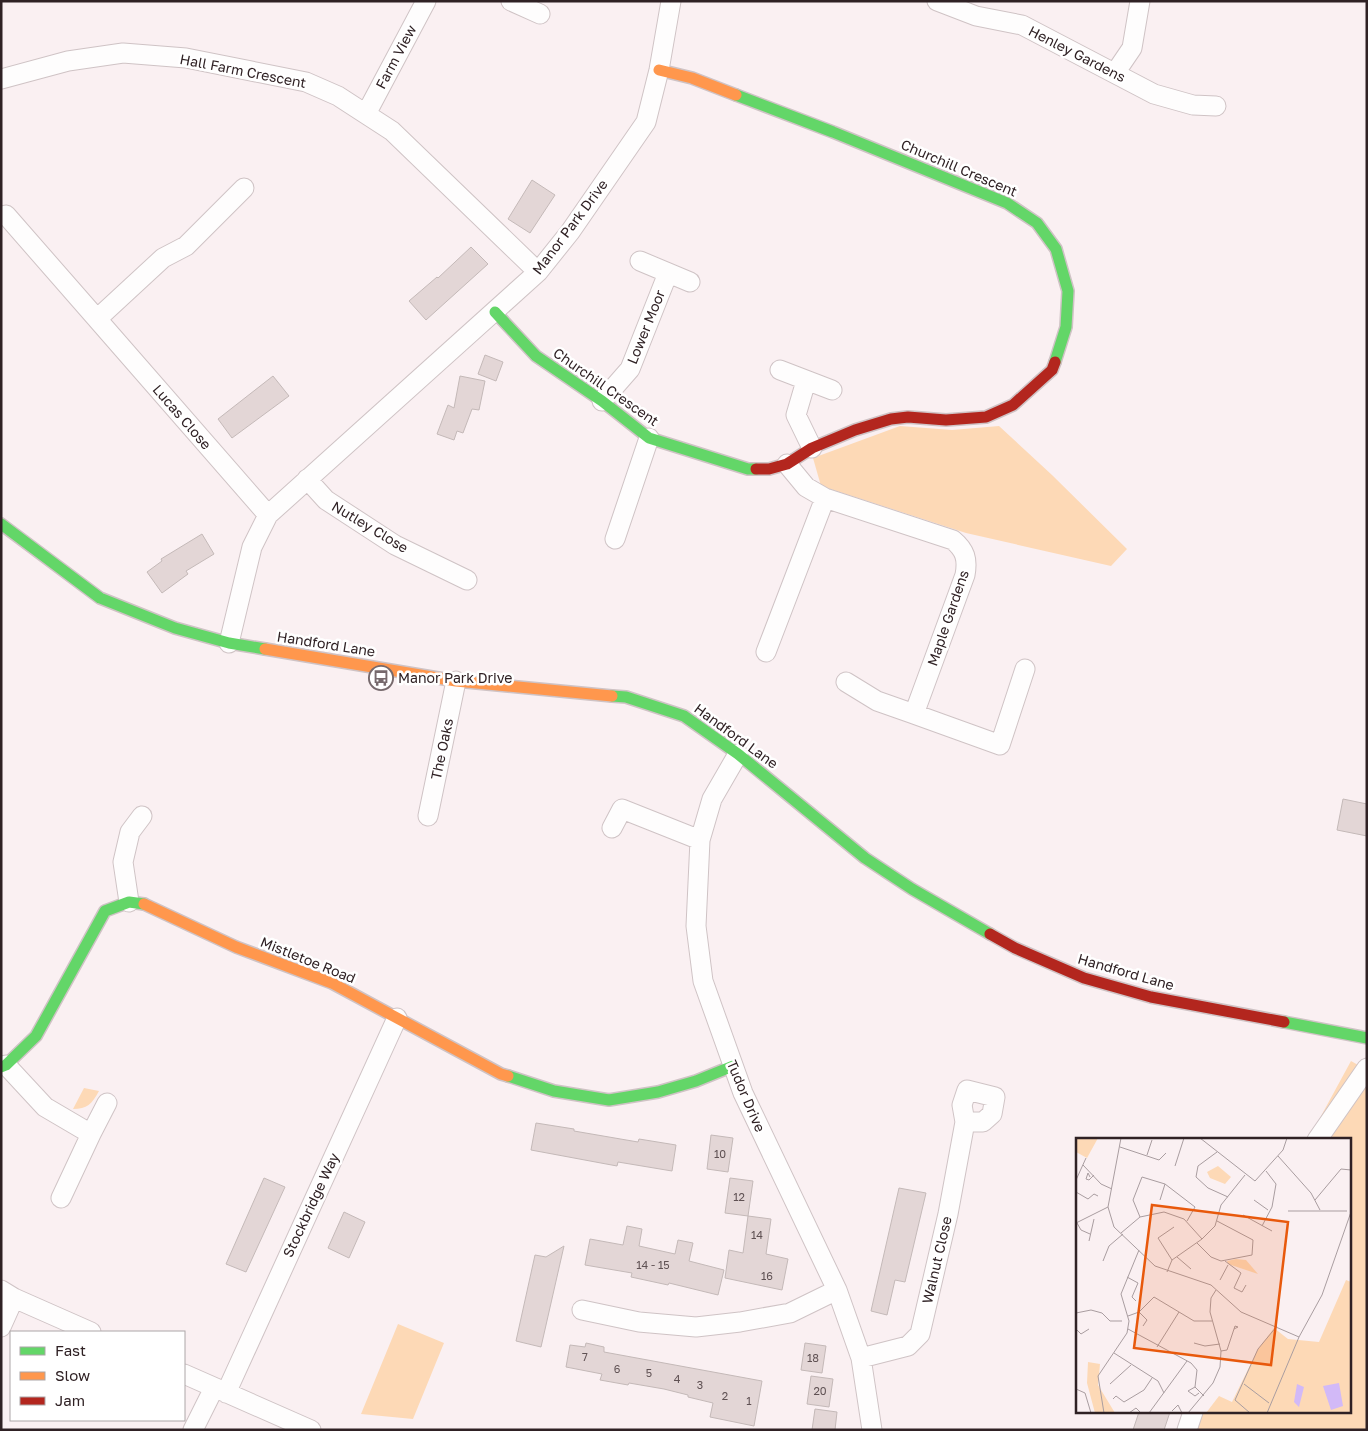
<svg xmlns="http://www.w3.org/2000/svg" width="1368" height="1431" viewBox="0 0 1368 1431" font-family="'Golos Text',sans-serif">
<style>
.green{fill:#fdd9b6}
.building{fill:#e3d6d6;stroke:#c4b9b8}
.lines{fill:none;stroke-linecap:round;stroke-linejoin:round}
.street-casing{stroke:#cfc3c5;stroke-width:21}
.fast-casing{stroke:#cfc3c5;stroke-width:14}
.slow-casing{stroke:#cfc3c5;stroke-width:14}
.jam-casing{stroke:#cfc3c5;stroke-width:14}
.street{stroke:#fefdfd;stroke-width:19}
.fast{stroke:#63d668;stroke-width:11}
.slow{stroke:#ff974d;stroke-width:11}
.jam{stroke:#b3261e;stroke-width:11}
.labels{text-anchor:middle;stroke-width:5;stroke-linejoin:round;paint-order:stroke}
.number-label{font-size:11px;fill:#5f5153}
.street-label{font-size:14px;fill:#2f2124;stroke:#fff}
.poi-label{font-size:14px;fill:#2f2124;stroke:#fff;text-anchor:start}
.inset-road{fill:none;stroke:#a99da0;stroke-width:1}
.view{fill:#e8590c;fill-opacity:0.15;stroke:#e8590c;stroke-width:2.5}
.inset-edge{fill:none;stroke:#2f2124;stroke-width:2.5}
</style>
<rect width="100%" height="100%" fill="#faf0f2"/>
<path class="green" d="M900,426L952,430L999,426L1052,475L1127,549L1111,566L966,533L821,486L813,458Z
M1351,1061L1367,1070V1430H1186L1193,1412H1349V1140H1308Z
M84,1088L99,1091C92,1104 87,1109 73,1109Z
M398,1324L444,1343L413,1419L361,1414Z"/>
<path class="building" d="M532,180L555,195L530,233L508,219Z
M471,247L488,264L426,320L409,301L437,277L438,278Z
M485,355L503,362L496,381L478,374Z
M273,376L289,396L232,438L218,419Z
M460,376L485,381L479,410L472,409L463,433L457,431L454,440L437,434L448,405L454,408Z
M202,534L214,554L186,571L188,574L162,593L147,572L162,561L161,559Z
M1343,799L1367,804V836L1337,830Z
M536,1123L574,1129V1131L638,1142L639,1139L676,1145L672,1171L618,1162L617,1166L531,1150Z
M711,1135L733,1138L728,1172L707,1169Z
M264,1178L285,1187L246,1272L226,1264Z
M730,1178L753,1181L748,1216L725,1213Z
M899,1188L926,1193L905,1282L895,1280L887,1315L871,1311Z
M344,1212L365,1222L349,1258L328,1248Z
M748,1216L771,1219L766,1254L788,1259L782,1290L725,1278L729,1250L743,1253Z
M627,1226L642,1229L639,1246L675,1254L678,1240L693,1243L689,1261L724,1270L718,1295L669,1283L668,1285L631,1277L632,1273L585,1265L590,1239L623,1245Z
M564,1246L541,1347L516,1341L535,1255L546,1257Z
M586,1343L604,1347V1352L762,1381L754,1426L710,1417L713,1403L688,1397V1395L664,1389L629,1383L628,1385L600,1380L602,1374L566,1367L570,1345L585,1347Z
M805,1343L826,1346L822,1373L801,1370Z
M811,1376L833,1379L829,1407L807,1404Z
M815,1409L837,1412L835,1430H812Z
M1139,1412H1170L1164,1430H1133Z"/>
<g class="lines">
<defs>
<path id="street" d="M511,1L540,14
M937,1L976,16L1022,25L1154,94L1193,105L1216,106
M1115,73L1132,48L1140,1
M1,79L68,61L123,53L186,58L306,82L338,96L392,131L538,272
M366,114L426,1
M244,188L186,246L163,258L97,319L268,515
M6,215L97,319
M640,261L690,282
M780,370L832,390
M806,381L796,415L812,448
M602,401L630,369L668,273
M787,464L806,487L825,498L953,540C965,550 968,559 965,575L914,714L1000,745L1025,669
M307,479L326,500L395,545L467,580
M615,539L649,438
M229,643L252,547L268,515L538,272L570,232L646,122L659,70L671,1
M766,652L825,498
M846,682L877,701L914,714
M738,754L712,799L700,840L696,926L703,981L743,1093L837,1290L861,1358L872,1430
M428,816L456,681
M612,828L622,809L700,840
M129,902L123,862L130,832L142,816
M6,1065L45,1107L91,1134L61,1198
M91,1134L107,1103
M1317,1140L1367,1068
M1,1290L14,1298L91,1332
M582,1310L639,1322L696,1327L740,1322L790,1313L837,1290
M1,1327L14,1298
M861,1358L908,1346L920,1334L948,1214L965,1122L962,1105L967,1090L995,1097L992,1114L983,1122H965
M184,1374L311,1430
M226,1393L397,1018
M193,1430L214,1388
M1187,1430L1193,1412"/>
<path id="fast" d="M736,95L833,132L1007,203L1037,223L1056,249L1068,291L1066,327L1055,362
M495,312L536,356L602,401L649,438L748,469H756
M1,524L100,598L175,628L229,643L265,649
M612,696L626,697L684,716L738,754L865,858L912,889L990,934
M1284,1022L1367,1038
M1,1067L6,1065L36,1036L105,911L129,902L144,904
M508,1076L554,1091L609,1100L658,1092L696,1081L733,1066"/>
<path id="slow" d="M659,70L692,78L736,95
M265,649L456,681L612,696
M144,904L236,947L332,983L501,1074L508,1076"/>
<path id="jam" d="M756,469H769L787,464L812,448L855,430L891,419L908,417L946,420L986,417L1013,405L1052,370L1055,362
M990,934L1015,948L1084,978L1151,997L1284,1022"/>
</defs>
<use href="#street" class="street-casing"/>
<use href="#fast" class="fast-casing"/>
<use href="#slow" class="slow-casing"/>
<use href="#jam" class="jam-casing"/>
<use href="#street" class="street"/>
<use href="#fast" class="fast"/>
<use href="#slow" class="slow"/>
<use href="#jam" class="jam"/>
</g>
<defs>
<symbol id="bus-ring" viewBox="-11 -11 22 22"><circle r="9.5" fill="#fff" stroke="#76696c" stroke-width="1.5"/><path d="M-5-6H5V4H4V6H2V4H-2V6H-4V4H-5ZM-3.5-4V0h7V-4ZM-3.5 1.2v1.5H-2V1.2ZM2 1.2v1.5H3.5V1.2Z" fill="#76696c"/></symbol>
</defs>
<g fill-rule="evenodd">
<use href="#bus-ring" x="367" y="664" width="28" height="28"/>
</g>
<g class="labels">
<g class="number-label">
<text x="720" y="1158">10</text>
<text x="739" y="1201">12</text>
<text x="757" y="1239">14</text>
<text x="653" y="1269">14 - 15</text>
<text x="767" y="1280">16</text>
<text x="585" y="1361">7</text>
<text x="813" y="1362">18</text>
<text x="617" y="1373">6</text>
<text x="649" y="1377">5</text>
<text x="677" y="1383">4</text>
<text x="700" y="1389">3</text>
<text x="820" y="1395">20</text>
<text x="725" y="1400">2</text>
<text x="749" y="1405">1</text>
</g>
<g class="street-label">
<text transform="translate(1077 54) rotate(27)" y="5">Henley Gardens</text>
<text transform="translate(396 57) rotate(-62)" y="5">Farm View</text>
<text transform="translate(243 71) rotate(11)" y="5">Hall Farm Crescent</text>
<text transform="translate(959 168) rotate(23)" y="5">Churchill Crescent</text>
<text transform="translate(570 227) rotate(-53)" y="5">Manor Park Drive</text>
<text transform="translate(646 327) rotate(-68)" y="5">Lower Moor</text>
<text transform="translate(606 387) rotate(35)" y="5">Churchill Crescent</text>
<text transform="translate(182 417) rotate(49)" y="5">Lucas Close</text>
<text transform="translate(370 527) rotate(31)" y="5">Nutley Close</text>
<text transform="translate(948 618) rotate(-71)" y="5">Maple Gardens</text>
<text transform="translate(326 644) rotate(9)" y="5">Handford Lane</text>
<text transform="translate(736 736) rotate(36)" y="5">Handford Lane</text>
<text transform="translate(442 749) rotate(-78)" y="5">The Oaks</text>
<text transform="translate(308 960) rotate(22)" y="5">Mistletoe Road</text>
<text transform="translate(1126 972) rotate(16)" y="5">Handford Lane</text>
<text transform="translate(746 1096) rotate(67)" y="5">Tudor Drive</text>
<text transform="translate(311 1205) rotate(-65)" y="5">Stockbridge Way</text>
<text transform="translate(937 1260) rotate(-77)" y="5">Walnut Close</text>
</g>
<g class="poi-label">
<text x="398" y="683">Manor Park Drive</text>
</g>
</g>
<g transform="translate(1076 1138)">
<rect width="275" height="275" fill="#faf0f2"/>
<path d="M0,0H22L11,20L0,14ZM142,28L155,39L149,46L134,40L131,34ZM160,121L170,122L182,136L152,126L151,123ZM270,142L275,144V275H130L143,258L156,264L182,211L198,190L212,201L243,204ZM12,224L24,226L22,247L39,275H19L11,245Z" fill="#fdd9b6"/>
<path d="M263,245L267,268L255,272L247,248ZM221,246L228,249L223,269L218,264Z" fill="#d2b9f7"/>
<path class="inset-road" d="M45,0L32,69L38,89L79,128L135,147L165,174L223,199M124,0L179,43L207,12L211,0M44,9L83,22L90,15M141,14L122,28L120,39L132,50L152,59M71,17L76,2M202,18L235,55L244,72M7,27L25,46L36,51M99,28L108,0M190,33L200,46L196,69M14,39L12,35L10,41L13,42L18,37M0,42L10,20M0,54L12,61L18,56L22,58M84,62L89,46M178,62L192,72M239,62L265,31L275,32M212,73H271M167,77L196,93M64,79L57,62L66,39L89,46L119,69L111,83M0,85L32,69M1,85L5,92L14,96M186,88L196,69M45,95L64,79L88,74L108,81L126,101M13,103L18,81M121,105L135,119L145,123L176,117L177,102L141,83M101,119L115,131M96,122L82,100L98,89M27,123L33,108L47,96M149,123L165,135L158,150L166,154L170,147M91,134L96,122L126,101L139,88L145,67L169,37M51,139L62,145L56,159L60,163M144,142L152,127M63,174L71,182L67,188M0,175L15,172L26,175L34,183H46M52,178L63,174L78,159L118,183H136M0,191L5,196L13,191M52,191L115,225L121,232L119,249L128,258M118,205L129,208L144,206M81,209L103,174M145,213L151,212L159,188L162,189L158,191M38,215L82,243L88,255M34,246L55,227M168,246L193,265M119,249L112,253L119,258L123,255M0,251L9,255L15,275M37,261L40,258L48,264L68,252L76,240M96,273L102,267L106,275M28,275L22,238L51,195L53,183L45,156L63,112M53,275L60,270L65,275M73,275L111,223M112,275L137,245L144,229L145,213L134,174L135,160L140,152M174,275L159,262L182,211L201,188M191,275L223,199L246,157L275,74"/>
<path class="view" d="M76,67L212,84L195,227L58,210Z"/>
<rect width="275" height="275" class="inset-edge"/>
</g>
<rect width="1368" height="1431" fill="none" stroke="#2f2124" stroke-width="5"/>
<rect x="10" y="1331" width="175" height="90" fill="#ffffff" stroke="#aca6a7"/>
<rect x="20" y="1347" width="25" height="8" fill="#63d668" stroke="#aca6a7"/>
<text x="55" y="1356" font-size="15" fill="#2f2124">Fast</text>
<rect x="20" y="1372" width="25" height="8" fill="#ff974d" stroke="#aca6a7"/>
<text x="55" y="1381" font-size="15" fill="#2f2124">Slow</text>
<rect x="20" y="1397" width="25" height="8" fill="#b3261e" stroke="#aca6a7"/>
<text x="55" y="1406" font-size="15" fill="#2f2124">Jam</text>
</svg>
